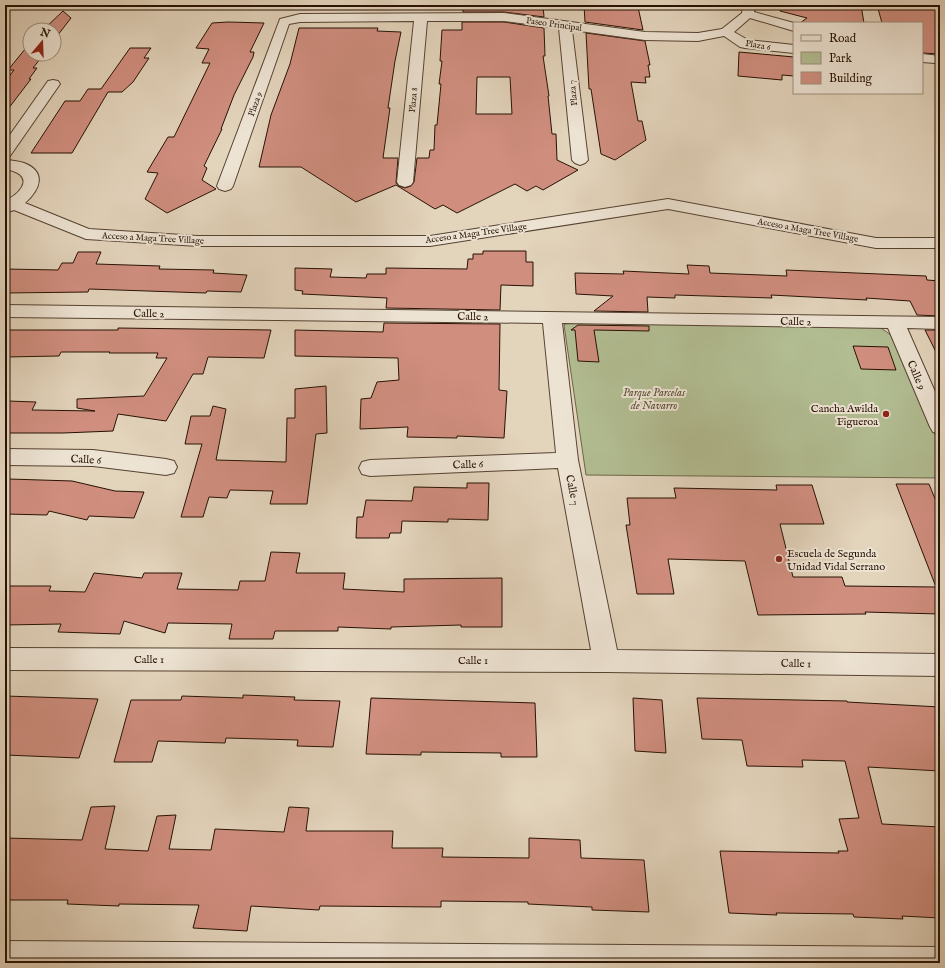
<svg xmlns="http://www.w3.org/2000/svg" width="945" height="968" viewBox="0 0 945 968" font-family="'IM FELL English',serif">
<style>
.green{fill:#b2bd92;stroke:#6c674a}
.building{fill:#d08e7f;stroke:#271103;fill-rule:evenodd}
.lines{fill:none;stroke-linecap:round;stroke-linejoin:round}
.minor-casing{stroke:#564231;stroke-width:2}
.minor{fill:#ede3d3;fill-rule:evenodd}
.poi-dot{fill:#8f2418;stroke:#ede3d3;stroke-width:1.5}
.labels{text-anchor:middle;stroke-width:4;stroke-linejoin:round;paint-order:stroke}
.far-street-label{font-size:9px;fill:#271103;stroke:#ede3d3}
.street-label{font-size:11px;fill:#271103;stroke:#ede3d3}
.park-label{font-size:11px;font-style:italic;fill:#584d35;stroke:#ede3d3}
.poi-label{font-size:11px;fill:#271103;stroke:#ede3d3;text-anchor:end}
</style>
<rect width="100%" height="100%" fill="#e3d4bc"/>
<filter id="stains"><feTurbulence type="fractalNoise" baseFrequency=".005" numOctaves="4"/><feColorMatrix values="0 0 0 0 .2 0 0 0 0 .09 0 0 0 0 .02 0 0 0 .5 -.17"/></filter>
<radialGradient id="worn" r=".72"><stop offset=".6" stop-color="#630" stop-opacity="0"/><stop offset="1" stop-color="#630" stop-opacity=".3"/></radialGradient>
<path class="green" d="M573,319L869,325L881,328L895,338L940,446V478L586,475L564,325Z"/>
<path class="building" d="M463,5H543L544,17L504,12H463Z
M584,5H637L636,7H638L643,30L585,22Z
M781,5H861L864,23H800L807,18L780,11Z
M877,5H940V29L935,34L940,35V54L922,53V23H882Z
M63,11L71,18L54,40V30H43Z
M228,22L264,23L250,52H254L253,57L234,95L221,129H222L204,166L207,168L202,180L216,189L167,213L145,199L158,173L147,172L168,137H174L210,63H202L209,49L196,48L212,23Z
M462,22H504L544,28L545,56H543L549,96H548L552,134H556L557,160L578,170L543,190L536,186L527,191L515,184L457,213L443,205L435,209L396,185L356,202L301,167H259L271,115L290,64L299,28H378L377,31L401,32L395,61L388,108H390L383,158H398L396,183L399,186L405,188L411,186L414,182L417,158H429L430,150H434L435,125H437L441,84H439L442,61H440L442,30H462ZM477,77H510L512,114H476Z
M586,33L645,41L650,65H648L650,77H645L646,83L631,82L638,121H642L646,140L615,160L601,154L591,89H589Z
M30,43V54H44L33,68H37L29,79H31L5,113V79H7L14,70H8Z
M130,48H151L144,58H149L133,82L122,92H108L72,153H31L65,101H80L88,89H101Z
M739,52L794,57V76L782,75V80L738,76Z
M483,251H526V262H533V286L501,285L500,310L386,308L387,298L302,294L303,291L295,290V268L332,269L330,277L366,278L367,274H386V268L467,269L468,259H473V254H483Z
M78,252H101L96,264L160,266L159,269L214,270L213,273L247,275L241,292L207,291L206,293L89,289L88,292L5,293V269L58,270L62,263H73Z
M687,265L709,266L710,273L787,276L786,270L926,276L927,280L940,281V316L917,315L910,301L866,298L867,300L771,295L772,298L675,295V298L647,297L648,312L594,311L613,296L576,294L575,273L624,274L623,271L689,274Z
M384,323L500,324L499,390L507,391L504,438L457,436V438L407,437L408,427L360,429L361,399L371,398L377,382L399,380L398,358L295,356V330L383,332Z
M578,325L649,326V331L594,330L599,362L578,361L575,330H571Z
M118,328L271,330L264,358L208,357L203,374H193L166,421L118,414L113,431L63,433H5V408L8,401L36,402L32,410L95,411L77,408V399L144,396L167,358H156L158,353H109L110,352H61L59,356L5,357V330H118Z
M925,330H940V360Z
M853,346L888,347L896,370L861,369Z
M326,386L327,433L316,434L307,504H270L273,491L230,490L227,498L209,497L203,517H181L202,444H185L191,416H210L213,406L226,409L216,460L286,462L287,418H295V389Z
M9,479L72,481L115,491L144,492L134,518L89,516L87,520L49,511L47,515L5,514V489Z
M467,483H489L488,520L448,519V522L402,521L401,533H390L389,538H356L357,517H363L366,500L412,501L414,487L467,488Z
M896,484H929L940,511V614L865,612L866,614L758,615L745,561L668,559L674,594H637L626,525H630L627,498H676L674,488L777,490L776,485H812L824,524H780L793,577H842L845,586L936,587Z
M271,552L300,553L296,573H345L343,589L404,592V579L502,578V627H461V625L391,627V629L338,627V631H275L273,639H229L232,624L168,623L165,633L124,621L120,634L58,632L61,624L5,625V586H51L49,591L85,592L94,573L142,578L144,573H182L177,589L238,590L240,581H265Z
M243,695L295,697L294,700L340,701L333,747L297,746L298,740L226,738L225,743L158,741L152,762H114L131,700H181L182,696L243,698Z
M5,696L98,699L79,758L5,755Z
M371,698L535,703L537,757H501V753L421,752V755L366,754Z
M633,698L662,700L666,753L635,751Z
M697,698L847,701V702L940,707V771L868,767L882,824L940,827V918L902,916L903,919L854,917L853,914L776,913L777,915L729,913L720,851L839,853L838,851H848L839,819L859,818L845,761L802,760L803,767L747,766L742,740L702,739Z
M115,806L105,849L148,851L157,816L176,815L169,849L211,850L215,829L284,832L289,807L309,808L306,831H393L392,848H443L442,857L529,858V838L580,840L581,858L644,860L649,912L592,910V907L528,904V902L441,901V907L320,906L319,910L251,906L247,931L193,928L199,905L119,904V906L67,904L68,900H5V838L82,840L91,807Z"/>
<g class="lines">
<defs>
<path id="minor" d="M743,5H755L754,12L794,23V31L750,18L734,32L748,40L794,45V53L745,48L740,47L724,36L698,41L645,40L572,30L588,160L585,163L580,165L575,163L572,160L559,28L504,21H427L413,182L411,185L405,187L399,185L397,182L414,21L300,22L289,24L233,186L231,189L225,191L219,189L217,186L280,19L300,14L504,13L645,32L698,33L722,29L742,13Z
M922,54L940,56V61L935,63L922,62Z
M53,80L58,81L60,84L10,156L5,158V142L48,81Z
M5,159C11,161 18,161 24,163C47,172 40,190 25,203L89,229L198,236H430L668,199L876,238H940V248H876L668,209L430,246H198L86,239L14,210L5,213V201C25,191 34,174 5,169Z
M5,305L940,317V329L907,328L940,403V434L933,432L930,427L888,328L562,323L578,460L617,650L940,654V676L606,672L5,670V648L591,650L558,468L370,476L362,474L359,468L362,462L370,460L556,453L543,323L5,317Z
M5,449L93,450L166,459L174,461L177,467L174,473L166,475L93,466L5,465Z
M5,941L940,947V963H5Z"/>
</defs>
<use href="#minor" class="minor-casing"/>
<use href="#minor" class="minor"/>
</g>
<g class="poi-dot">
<circle cx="886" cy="414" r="4"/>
<circle cx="779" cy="559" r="4"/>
</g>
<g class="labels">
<g class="far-street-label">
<text transform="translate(554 24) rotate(8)" y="3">Paseo Principal</text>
<text transform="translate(758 45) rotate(10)" y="3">Plaza 6</text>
<text transform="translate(573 93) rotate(-96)" y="3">Plaza 7</text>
<text transform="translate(413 100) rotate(-84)" y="3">Plaza 8</text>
<text transform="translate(255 104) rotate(-70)" y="3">Plaza 9</text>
<text transform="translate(808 230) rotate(10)" y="3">Acceso a Maga Tree Village</text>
<text transform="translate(476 233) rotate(-8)" y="3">Acceso a Maga Tree Village</text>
<text transform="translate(153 238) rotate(3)" y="3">Acceso a Maga Tree Village</text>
</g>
<g class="street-label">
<text transform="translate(149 313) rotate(1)" y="4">Calle 2</text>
<text transform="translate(473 316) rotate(1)" y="4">Calle 2</text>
<text transform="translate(796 321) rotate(1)" y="4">Calle 2</text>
<text transform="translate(917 375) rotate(67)" y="4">Calle 9</text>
<text transform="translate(86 459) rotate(3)" y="4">Calle 6</text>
<text transform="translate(468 464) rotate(-2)" y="4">Calle 6</text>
<text transform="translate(573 490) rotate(79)" y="4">Calle 7</text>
<text x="149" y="663">Calle 1</text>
<text x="473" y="664">Calle 1</text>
<text transform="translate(796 663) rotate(1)" y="4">Calle 1</text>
</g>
<g class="park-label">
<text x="654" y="396">Parque Parcelas<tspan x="654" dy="13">de Navarro</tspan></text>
</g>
<g class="poi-label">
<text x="878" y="412">Cancha Awilda<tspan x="878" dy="13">Figueroa</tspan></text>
<text x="787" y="557" text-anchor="start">Escuela de Segunda<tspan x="787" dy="13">Unidad Vidal Serrano</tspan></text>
</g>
</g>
<rect width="945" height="968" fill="none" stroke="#e3d4bc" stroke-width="20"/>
<rect x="6" y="6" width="933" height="956" fill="none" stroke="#271103" stroke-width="2"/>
<rect x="10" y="10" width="925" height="948" fill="none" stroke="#271103"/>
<rect x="793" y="22" width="130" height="72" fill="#ede3d3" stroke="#9e8f80"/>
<rect x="801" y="35" width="20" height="6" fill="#ede3d3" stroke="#9e8f80"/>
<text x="829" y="42" font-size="12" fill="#271103">Road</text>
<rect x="801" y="52" width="20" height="12" fill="#b2bd92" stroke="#9e8f80"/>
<text x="829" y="62" font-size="12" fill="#271103">Park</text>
<rect x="801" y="72" width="20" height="12" fill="#d08e7f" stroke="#9e8f80"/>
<text x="829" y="82" font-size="12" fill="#271103">Building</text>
<g transform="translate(42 42) rotate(19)"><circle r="19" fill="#ede3d3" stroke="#9e8f80"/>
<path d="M0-3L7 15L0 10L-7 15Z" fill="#8f2418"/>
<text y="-6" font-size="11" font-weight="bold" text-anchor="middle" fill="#271103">N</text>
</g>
<rect width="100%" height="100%" filter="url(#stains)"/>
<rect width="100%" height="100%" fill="url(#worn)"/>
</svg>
